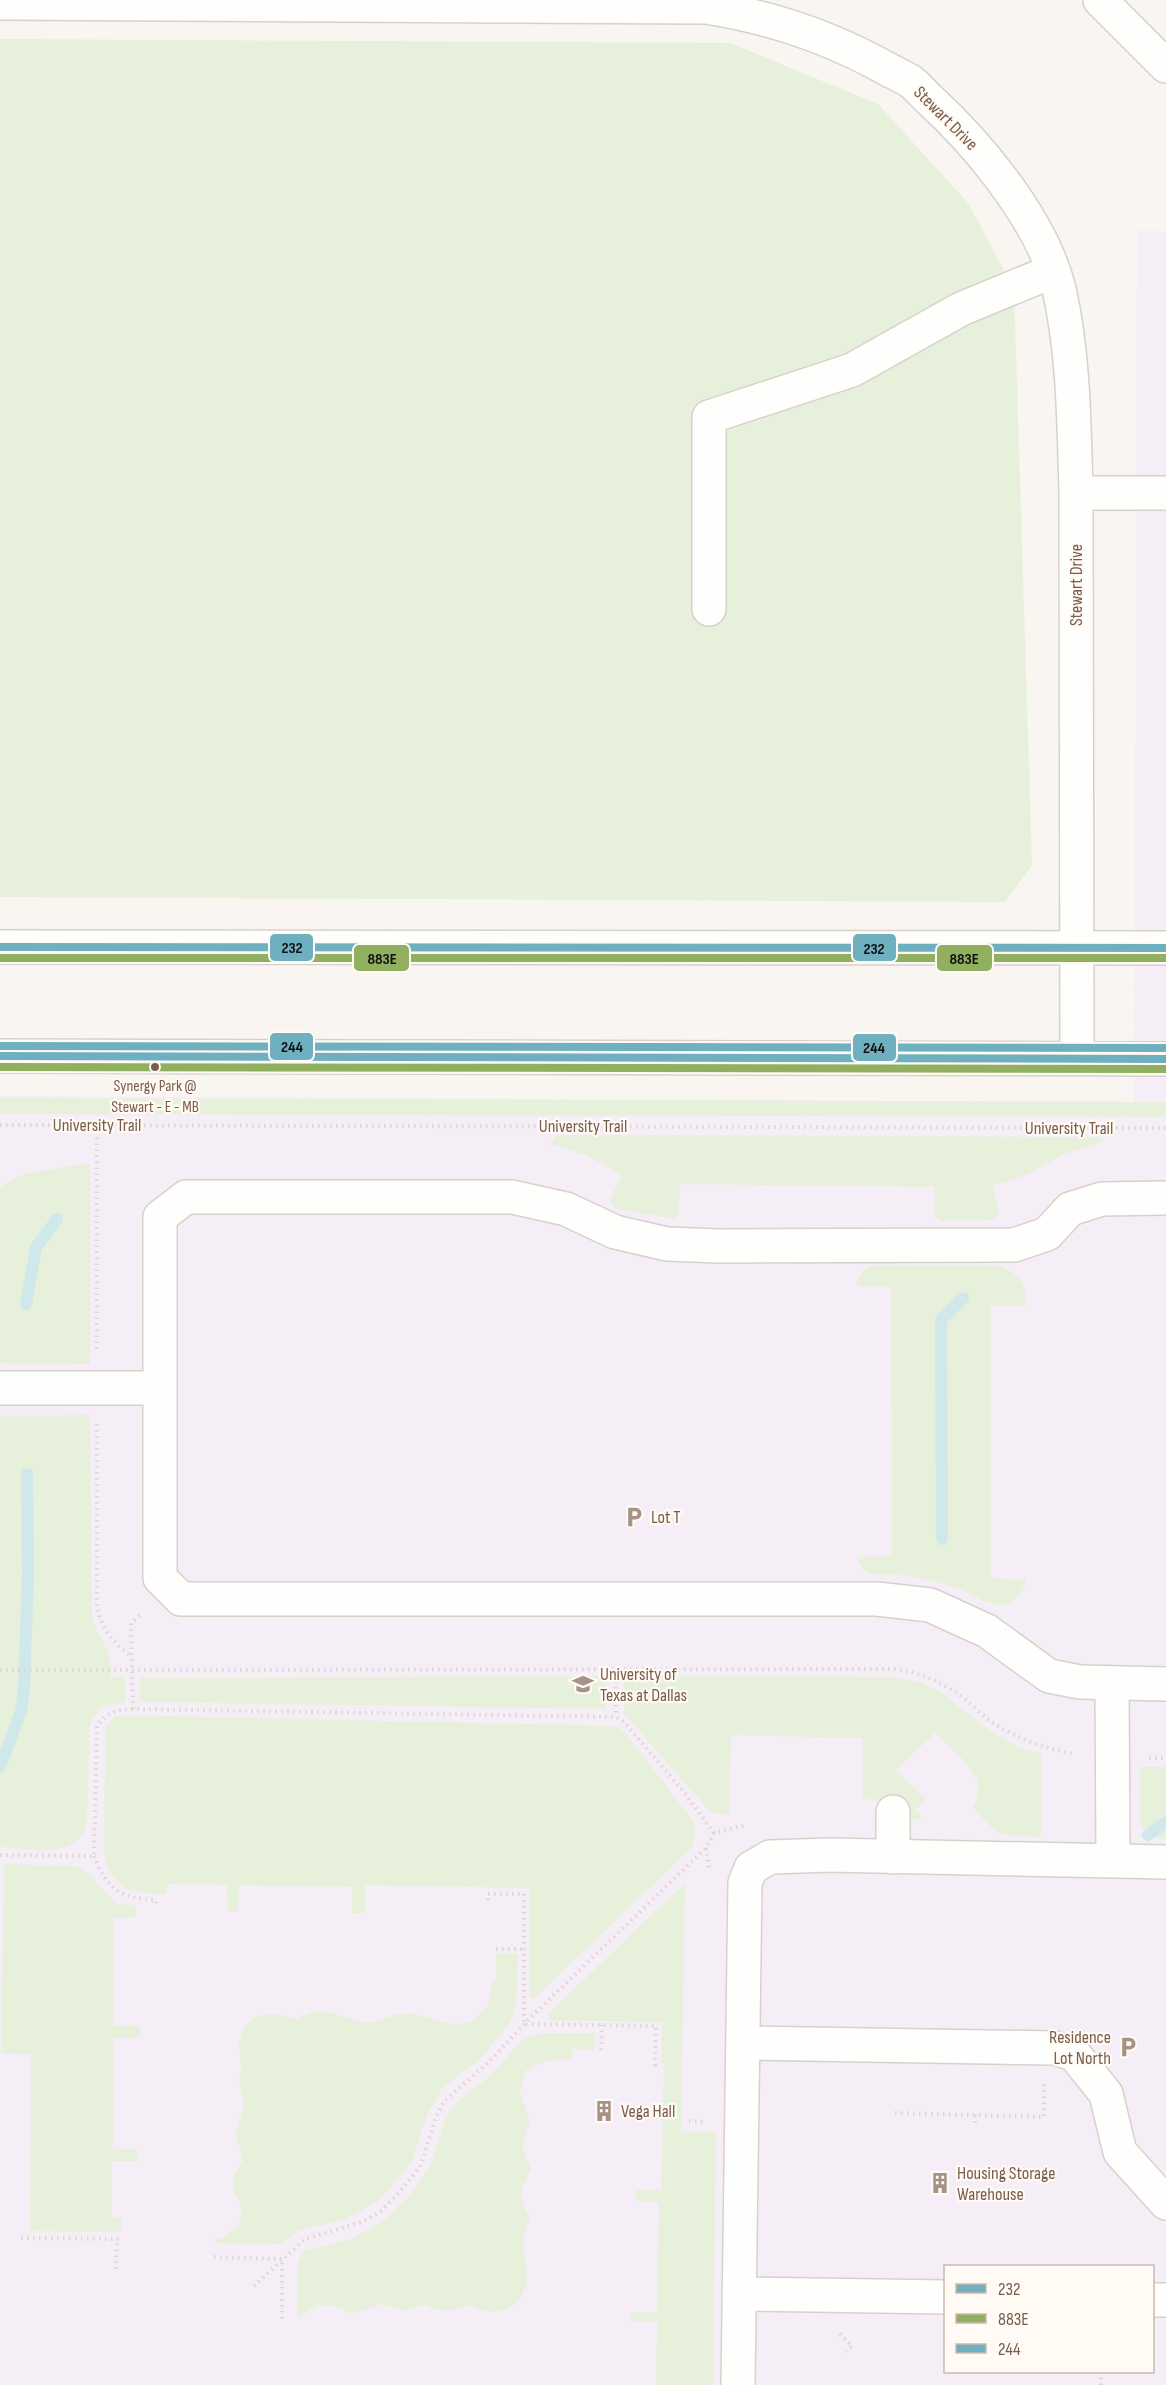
<svg xmlns="http://www.w3.org/2000/svg" width="1166" height="2385" viewBox="0 0 1166 2385" font-family="'Sofia Sans Condensed',sans-serif">
<style>
.education{fill:#f6eef6;fill-rule:evenodd}
.green{fill:#e7f0db}
.lines{fill:none;stroke-linecap:round;stroke-linejoin:round}
.stream{stroke:#d0e8ea;stroke-width:12}
.minor-casing{stroke:#d7d1cb;stroke-width:36}
.path{stroke:#dcd5d0;stroke-width:4;stroke-dasharray:1.5 4.5;stroke-linecap:butt}
.minor{stroke:#fefefd;stroke-width:33}
.bus-1-casing{stroke:#fffaf3;stroke-width:12}
.bus-2-casing{stroke:#fffaf3;stroke-width:12}
.bus-3-casing{stroke:#fffaf3;stroke-width:12}
.bus-1{stroke:#6fb0c0;stroke-width:8}
.bus-2{stroke:#90b060;stroke-width:8}
.bus-3{stroke:#6fb0c0;stroke-width:8}
.bus-dot{fill:#7a5c4d;stroke:#fffaf3;stroke-width:2}
.labels{text-anchor:middle;stroke-width:4.5;stroke-linejoin:round;paint-order:stroke}
.bus-label{font-size:16px;fill:#7a5c4d;stroke:#fffaf3}
.street-label{font-size:18px;fill:#7a5c4d;stroke:#fffaf3}
.poi-label{font-size:18px;fill:#7a5c4d;stroke:#fffaf3;text-anchor:start}
.line-badge{stroke:#fffaf3;stroke-width:2}
.pale-badge-label{font-size:16px;text-anchor:middle;font-weight:bold;fill:#111}
</style>
<rect width="100%" height="100%" fill="#f9f5f0"/>
<path class="education" d="M1137,231H1166V2385H0V1096L1134,1102ZM946,2266H1152V2372H946Z"/>
<path class="green" d="M0,39L730,43L878,104L968,203L1014,289L1032,865L1005,902L0,897Z
M0,1098L1166,1102V1117L0,1114Z
M557,1135L1103,1137V1141L1064,1154L1028,1174L993,1186L999,1212L993,1220L940,1221L934,1215L935,1187L680,1184L679,1212L674,1219L614,1208L610,1199L622,1175L588,1156L551,1144Z
M90,1163V1364L0,1363V1187L24,1174Z
M872,1266H1001C1020,1274 1026,1285 1026,1305L991,1306V1578L1026,1580C1024,1591 1016,1604 1003,1605C988,1607 972,1593 959,1589C940,1582 919,1577 899,1575C888,1574 878,1576 867,1573L860,1565L857,1557L892,1556L891,1287L856,1286C859,1275 861,1270 872,1266Z
M90,1415L92,1618C101,1643 112,1649 111,1678L125,1676V1702L102,1706L90,1722L87,1822C78,1861 31,1848 0,1847V1416Z
M607,1676L605,1709L140,1702V1678Z
M624,1676L892,1677L921,1683L942,1693L985,1727L1016,1746L1041,1754V1837C999,1836 1001,1838 972,1807C994,1777 955,1754 935,1733L896,1770L926,1799L915,1810L923,1819H907L908,1801L863,1799V1738L731,1735L729,1816L710,1812L624,1713Z
M125,1715L615,1726L624,1731L693,1821L695,1835L692,1847L534,1999L529,1996L530,1888L365,1885V1913H352V1887L239,1885L238,1912H228L227,1885L167,1884V1894C133,1893 115,1892 104,1856L105,1728L114,1717Z
M1140,1767H1166V1840L1148,1835L1140,1826Z
M4,1864L75,1866L89,1873L116,1904L136,1905V1917L114,1918L113,2025L140,2026V2038H114L113,2149H137V2161H112V2218H122V2232L30,2231L31,2054L1,2053Z
M685,1883L681,2131L716,2132L713,2385H656L657,2322L631,2321V2312H657L659,2202L635,2201L636,2190H661L664,2064H661L662,2022L549,2020L548,2014Z
M496,1954H518L516,2007L510,2023L478,2061L442,2088L426,2117L413,2158L398,2179L377,2202L344,2220L299,2230L282,2244L215,2243V2239C229,2236 243,2226 241,2210C240,2200 232,2192 233,2182C233,2174 239,2166 243,2160L235,2133L244,2106L239,2080L241,2067L239,2043L244,2027L256,2017L272,2014L296,2019L315,2011L328,2012L363,2023H370L398,2014L412,2013L449,2024H462L475,2020L488,2006L493,1978H496Z
M542,2033H595L594,2050L573,2049L572,2059C554,2059 542,2061 526,2070L520,2093L530,2121C520,2144 521,2147 531,2169C519,2193 518,2195 530,2218C528,2224 525,2230 524,2236C521,2260 535,2276 519,2299C514,2305 508,2309 500,2311C488,2313 480,2311 469,2305C452,2310 441,2314 425,2305L403,2311L380,2304L352,2314C322,2302 323,2300 297,2319L298,2261L305,2250L352,2239L385,2219L411,2194L430,2167L445,2120L458,2101L492,2074L523,2039Z"/>
<g class="lines">
<path class="stream" d="M26,1304L36,1247L57,1219
M942,1539L941,1320L963,1298
M0,1767L21,1711L24,1689L28,1573L27,1474
M1148,1835L1166,1822"/>
<defs>
<path id="minor" d="M1100,0L1166,66
M0,3L706,7C768,17 822,34 878,64C888,70 900,75 910,81C917,86 923,94 930,100C956,124 979,149 1000,177C1025,210 1049,249 1059,289C1074,355 1074,426 1076,493L1077,1058
M1076,493H1166
M709,609V417L852,370L961,309L1053,271
M0,947L1166,948
M0,1056L1166,1059
M1166,1198L1102,1199L1070,1209L1047,1234L1014,1245L719,1246L667,1244L615,1232L566,1209L512,1197H186L160,1217V1578L181,1599H877L930,1605L987,1631L1049,1676L1080,1682L1166,1684
M0,1388H160
M1112,1683L1113,1860
M893,1812V1857
M743,2043L1055,2048L1074,2054L1106,2094L1120,2152L1166,2203
M739,2294L946,2297
M1152,2300H1166
M738,2385L745,1883L751,1868L770,1857L830,1855L1166,1862"/>
</defs>
<use href="#minor" class="minor-casing"/>
<path class="path" d="M0,1125L1166,1128
M97,1349V1125
M97,1424V1607C102,1630 113,1642 131,1656
M615,1669L616,1717
M0,1670L895,1669C923,1673 944,1683 966,1700C974,1706 982,1715 990,1721C1016,1738 1045,1749 1075,1754
M133,1709L131,1623L143,1613
M1149,1758H1166
M706,1848L709,1868
M0,1855L94,1856L97,1726C107,1712 116,1710 133,1709L616,1717L624,1722L684,1792L714,1833
M94,1856C107,1889 120,1898 156,1900L155,1906
M488,1900V1894H524V2024L656,2026L655,2065H650
M496,1949H524
M601,2050L602,2025
M895,2113L1044,2117V2084
M975,2115V2123
M689,2121L705,2122
M21,2238L122,2239
M214,2257L282,2259V2319
M116,2269L117,2239
M254,2286L305,2239L362,2222L381,2211L396,2196L420,2167L435,2120L444,2101L490,2061L530,2018L706,1848L714,1833L747,1825
M840,2334L852,2346L846,2351
M1101,2385V2372"/>
<use href="#minor" class="minor"/>
<defs>
<path id="bus-1" d="M0,947L1166,948
M0,1056L1166,1059"/>
<path id="bus-2" d="M0,958H1166
M0,1067L1166,1069"/>
<path id="bus-3" d="M0,1046L1166,1048"/>
</defs>
<use href="#bus-1" class="bus-1-casing"/>
<use href="#bus-2" class="bus-2-casing"/>
<use href="#bus-3" class="bus-3-casing"/>
<use href="#bus-1" class="bus-1"/>
<use href="#bus-2" class="bus-2"/>
<use href="#bus-3" class="bus-3"/>
</g>
<defs>
<symbol id="parking-bare" viewBox="-9 -9 18 18"><path d="M-3.5-5.5H1a3.5 3.5 0 0 1 0 7H-1V5.5H-3.5ZM-1-3.4V-.6H.8a1.4 1.4 0 0 0 0-2.8Z" fill="#a69286" stroke="#fffaf3" stroke-width="2.5" paint-order="stroke"/></symbol>
<symbol id="university-bare" viewBox="-9 -9 18 18"><path d="M0-5L7-2L0 1L-7-2ZM-4 1L0 2.5L4 1V4Q0 6-4 4Z" fill="#a69286" stroke="#fffaf3" stroke-width="2.5" paint-order="stroke"/></symbol>
<symbol id="building-bare" viewBox="-9 -9 18 18"><path d="M-4-6H4V6H1V3H-1V6H-4ZM-2.5-4.3h1.7v1.8h-1.7ZM.8-4.3h1.7v1.8H.8ZM-2.5-1h1.7V.8h-1.7ZM.8-1h1.7V.8H.8Z" fill="#a69286" stroke="#fffaf3" stroke-width="2.5" paint-order="stroke"/></symbol>
</defs>
<g fill-rule="evenodd">
<use href="#parking-bare" x="619" y="1502" width="30" height="30"/>
<use href="#university-bare" x="568" y="1669" width="30" height="30"/>
<use href="#parking-bare" x="1113" y="2032" width="30" height="30"/>
<use href="#building-bare" x="589" y="2096" width="30" height="30"/>
<use href="#building-bare" x="925" y="2168" width="30" height="30"/>
</g>
<circle class="bus-dot" cx="155" cy="1067" r="5"/>
<g class="labels">
<g class="bus-label">
<text x="155" y="1091">Synergy Park @<tspan x="155" dy="21">Stewart - E - MB</tspan></text>
</g>
<g class="street-label">
<text transform="translate(946 118) rotate(45)" y="6">Stewart Drive</text>
<text transform="translate(1076 585) rotate(-90)" y="6">Stewart Drive</text>
<text x="97" y="1131">University Trail</text>
<text x="583" y="1132">University Trail</text>
<text x="1069" y="1134">University Trail</text>
</g>
<g class="poi-label">
<text x="651" y="1523">Lot T</text>
<text x="600" y="1680">University of<tspan x="600" dy="21">Texas at Dallas</tspan></text>
<text x="1111" y="2043" text-anchor="end">Residence<tspan x="1111" dy="21">Lot North</tspan></text>
<text x="621" y="2117">Vega Hall</text>
<text x="957" y="2179">Housing Storage<tspan x="957" dy="21">Warehouse</tspan></text>
</g>
</g>
<g class="line-badge">
<rect x="269" y="933" width="45" height="29" rx="6" fill="#6fb0c0"/>
<rect x="852" y="933" width="45" height="29" rx="6" fill="#6fb0c0"/>
<rect x="353" y="944" width="57" height="28" rx="6" fill="#90b060"/>
<rect x="936" y="944" width="57" height="28" rx="6" fill="#90b060"/>
<rect x="269" y="1032" width="45" height="29" rx="6" fill="#6fb0c0"/>
<rect x="852" y="1033" width="45" height="29" rx="6" fill="#6fb0c0"/>
</g>
<g class="pale-badge-label">
<text x="292" y="953">232</text>
<text x="874" y="954">232</text>
<text x="382" y="964">883E</text>
<text x="964" y="964">883E</text>
<text x="292" y="1052">244</text>
<text x="874" y="1053">244</text>
</g>
<rect x="944" y="2265" width="210" height="108" fill="#fffaf3" stroke="#cabbb1" stroke-width="1.5"/>
<rect x="956" y="2284" width="30" height="9" fill="#6fb0c0" stroke="#cabbb1" stroke-width="1.5"/>
<text x="998" y="2295" font-size="18" fill="#7a5c4d">232</text>
<rect x="956" y="2314" width="30" height="9" fill="#90b060" stroke="#cabbb1" stroke-width="1.5"/>
<text x="998" y="2325" font-size="18" fill="#7a5c4d">883E</text>
<rect x="956" y="2344" width="30" height="9" fill="#6fb0c0" stroke="#cabbb1" stroke-width="1.5"/>
<text x="998" y="2355" font-size="18" fill="#7a5c4d">244</text>
</svg>
